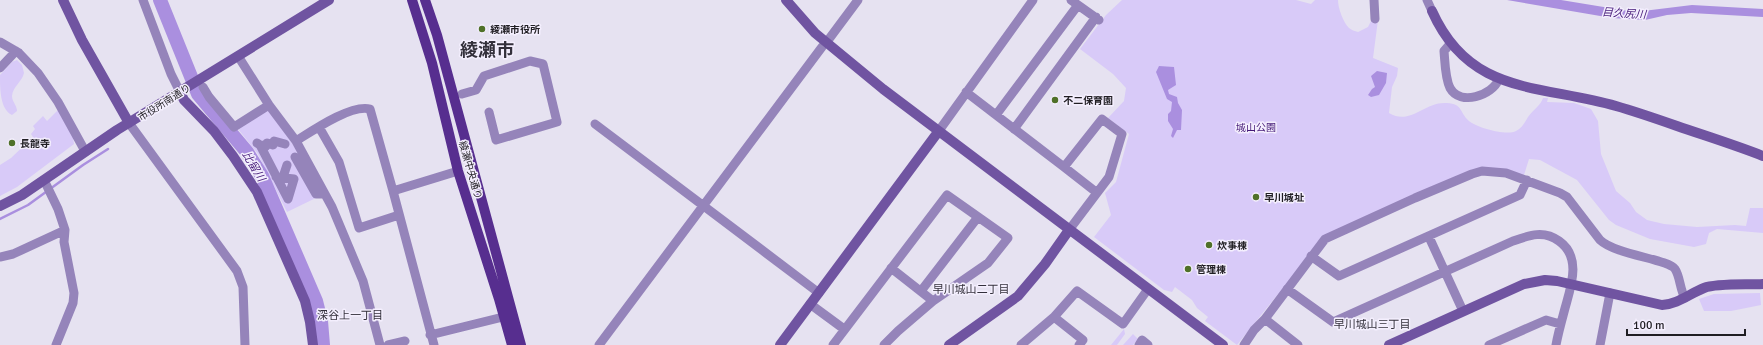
<svg xmlns="http://www.w3.org/2000/svg" width="1763" height="345" viewBox="0 0 1763 345" font-family="Signika,'Noto Sans JP',sans-serif">
<style>
.green{fill:#d8caf8}
.water{fill:#aa8fdf}
.lines{fill:none;stroke-linecap:round;stroke-linejoin:round}
.stream{stroke:#aa8fdf;stroke-width:2.5}
.river{stroke:#aa8fdf;stroke-width:14}
.street{stroke:#9584ba;stroke-width:9}
.secondary{stroke:#7054a1;stroke-width:10}
.primary{stroke:#572e8f;stroke-width:10}
.poi-dot{fill:#4f7028;stroke:#f4effe;stroke-width:1.5}
.labels{text-anchor:middle;stroke-width:3;stroke-linejoin:round;paint-order:stroke}
.poi-label{font-size:10px;font-weight:bold;fill:#201e23;stroke:#f4effe;text-anchor:start}
.street-label{font-size:10px;fill:#201e23;stroke:#f4effe}
.park-label{font-size:10px;fill:#421775;stroke:#f4effe}
.water-label{font-size:11px;font-style:italic;fill:#461b79;stroke:#f4effe}
.neighbourhood-label{font-size:11px;fill:#33303b;stroke:#f4effe}
.town-label{font-size:18px;font-weight:bold;fill:#33303b;stroke:#f4effe}
</style>
<rect width="100%" height="100%" fill="#e6e2f1"/>
<path class="green" d="M1122,0H1296L1311,4L1315,0H1338C1338,8 1343,22 1349,28C1351,30 1355,31 1358,32L1368,27L1372,19L1378,20L1373,58L1398,68L1397,76L1392,87L1389,113C1411,126 1424,101 1447,103C1463,104 1459,112 1469,121C1477,128 1507,136 1516,131C1522,128 1525,122 1528,117C1533,110 1541,105 1543,98H1548L1547,102L1574,103L1591,109L1598,121L1601,154L1616,191L1630,203L1636,212L1647,220L1664,224L1697,227L1735,225L1746,226L1750,208H1763V233L1717,229L1709,233L1706,244L1694,247L1650,239L1616,225L1609,220L1577,180L1540,160L1529,159L1524,175L1495,168L1322,236L1279,294H1278L1237,345L1205,321L1208,317L1197,308L1192,300L1175,287L1172,292L1164,290L1094,237L1111,215L1105,193L1116,182L1129,134L1108,118L1124,101L1126,88L1113,74L1080,49L1106,15Z
M17,60L22,65L24,73C22,82 13,86 12,96C12,102 17,105 17,111L12,115C0,109 0,89 0,75L12,62Z
M268,108L294,146L322,195L287,212L258,154L238,129Z
M58,110L73,137L74,144L17,187L0,196V165L11,158L33,137L31,134L35,129L33,126L43,116L47,121Z
M1760,293L1761,305L1731,311H1704L1699,299L1714,294Z
M1124,329L1125,334L1117,345H1111Z
M1133,334L1138,339L1133,345H1123Z"/>
<path class="water" d="M1507,0H1561L1628,11H1643L1692,5L1763,9V17L1691,13L1667,15L1645,20L1612,18Z
M1159,66L1174,67L1176,85L1168,90L1169,94L1177,97L1178,103L1182,110L1181,130H1177L1173,138L1171,136L1173,129L1168,121V114L1171,111L1172,102L1167,99L1156,72Z
M1377,71L1387,73L1386,83L1379,95L1371,97L1368,95L1372,89L1375,87L1371,76Z"/>
<g class="lines">
<path class="stream" d="M0,219L28,205L83,165L108,149"/>
<path class="river" d="M160,0L198,94L247,152L262,176L316,301L321,321L323,345"/>
<path class="street" d="M143,0L171,74L180,92
M1071,0L1099,20
M1374,0L1375,19
M1427,0L1432,11
M0,42L19,53L38,73L58,102L85,151
M826,43L858,0
M1451,43L1444,51C1445,62 1445,78 1450,88C1460,106 1492,96 1499,79
M238,56L269,105L296,141L332,207L363,281L380,345
M0,68L16,51
M203,87L209,97L234,127L269,105
M966,92L1064,167L1102,119L1122,134L1109,177L1069,230
M462,94L476,90L484,76L530,61L543,64L557,122L496,140L489,112
M996,115L1078,5
M129,123L237,271L243,287L245,345
M595,124L819,293
M319,127L339,162L359,228L399,215
M1014,129L1096,17
M938,132L1033,0
M296,141C312,131 351,104 370,109L393,191L434,345
M257,143L260,145L288,199
M260,145L266,146L267,143L273,145L274,141L285,144
M295,157L316,194H322
M1064,167L1096,192
M276,177L294,179L288,199
M283,177L287,165
M44,180L58,209L65,230L64,242L74,293L73,303L56,345
M393,191L458,171
M1429,237L1463,311
M1311,256L1339,276L1520,195L1527,180
M0,257L13,254L65,230
M891,268L933,301
M1287,289L1333,322L1513,241C1530,235 1544,230 1559,241C1583,258 1570,289 1564,312C1561,323 1558,334 1556,345
M921,291L978,217
M810,304L844,329
M1054,317L1083,340L1079,345
M430,335L499,318
M388,345L405,341
M599,345L822,47
M833,345L947,195L1008,238L988,263L933,301L898,331L884,345
M1021,345L1054,317L1077,291L1123,324L1148,289
M1139,345L1142,340L1148,345
M1244,345L1254,330L1265,319
M1298,345L1265,319L1325,239L1415,198L1472,174L1482,171L1506,173L1560,193L1567,197L1600,240C1616,255 1668,259 1675,269C1680,276 1680,290 1685,298
M1489,345L1546,320L1560,324
M1600,345L1610,293"/>
<path class="secondary" d="M63,0L82,40L129,123
M786,0L815,33L883,89L1223,345
M1432,11C1470,96 1540,84 1616,106C1637,112 1657,119 1677,126C1706,136 1735,145 1763,156
M180,92L184,100L214,131L233,156L257,192L305,301L310,322L313,345
M0,206L22,195L117,130L329,0
M780,345L938,132
M949,345L1018,296L1045,264L1069,230
M1389,345L1524,284L1545,280L1557,281L1662,305C1678,304 1689,294 1704,288C1717,283 1748,285 1763,284"/>
<path class="primary" d="M412,0L432,63L458,171L499,299L512,345
M425,0L437,35L521,345"/>
</g>
<g class="poi-dot">
<circle cx="482" cy="29" r="4"/>
<circle cx="1055" cy="100" r="4"/>
<circle cx="12" cy="143" r="4"/>
<circle cx="1256" cy="197" r="4"/>
<circle cx="1209" cy="245" r="4"/>
<circle cx="1188" cy="269" r="4"/>
</g>
<g class="labels">
<g class="poi-label">
<text x="490" y="33">綾瀬市役所</text>
<text x="1063" y="104">不二保育園</text>
<text x="20" y="147">長龍寺</text>
<text x="1264" y="201">早川城址</text>
<text x="1217" y="249">炊事棟</text>
<text x="1196" y="273">管理棟</text>
</g>
<g class="street-label">
<text transform="translate(164 102) rotate(-32)" y="4">市役所南通り</text>
<text transform="translate(471 170) rotate(74)" y="4">綾瀬中央通り</text>
</g>
<g class="park-label">
<text x="1256" y="131">城山公園</text>
</g>
<g class="water-label">
<text transform="translate(1624 13) rotate(4)" y="4">目久尻川</text>
<text transform="translate(254 166) rotate(59)" y="4">比留川</text>
</g>
<g class="neighbourhood-label">
<text x="971" y="293">早川城山二丁目</text>
<text x="350" y="319">深谷上一丁目</text>
<text x="1372" y="328">早川城山三丁目</text>
</g>
<g class="town-label">
<text x="487" y="56">綾瀬市</text>
</g>
</g>
<path d="M1627 329v6h118v-6" fill="none" stroke="#201e23" stroke-width="2"/>
<text x="1633" y="329" font-size="12" fill="#201e23" stroke="#f4effe" stroke-width="3" paint-order="stroke">100 m</text>
</svg>
